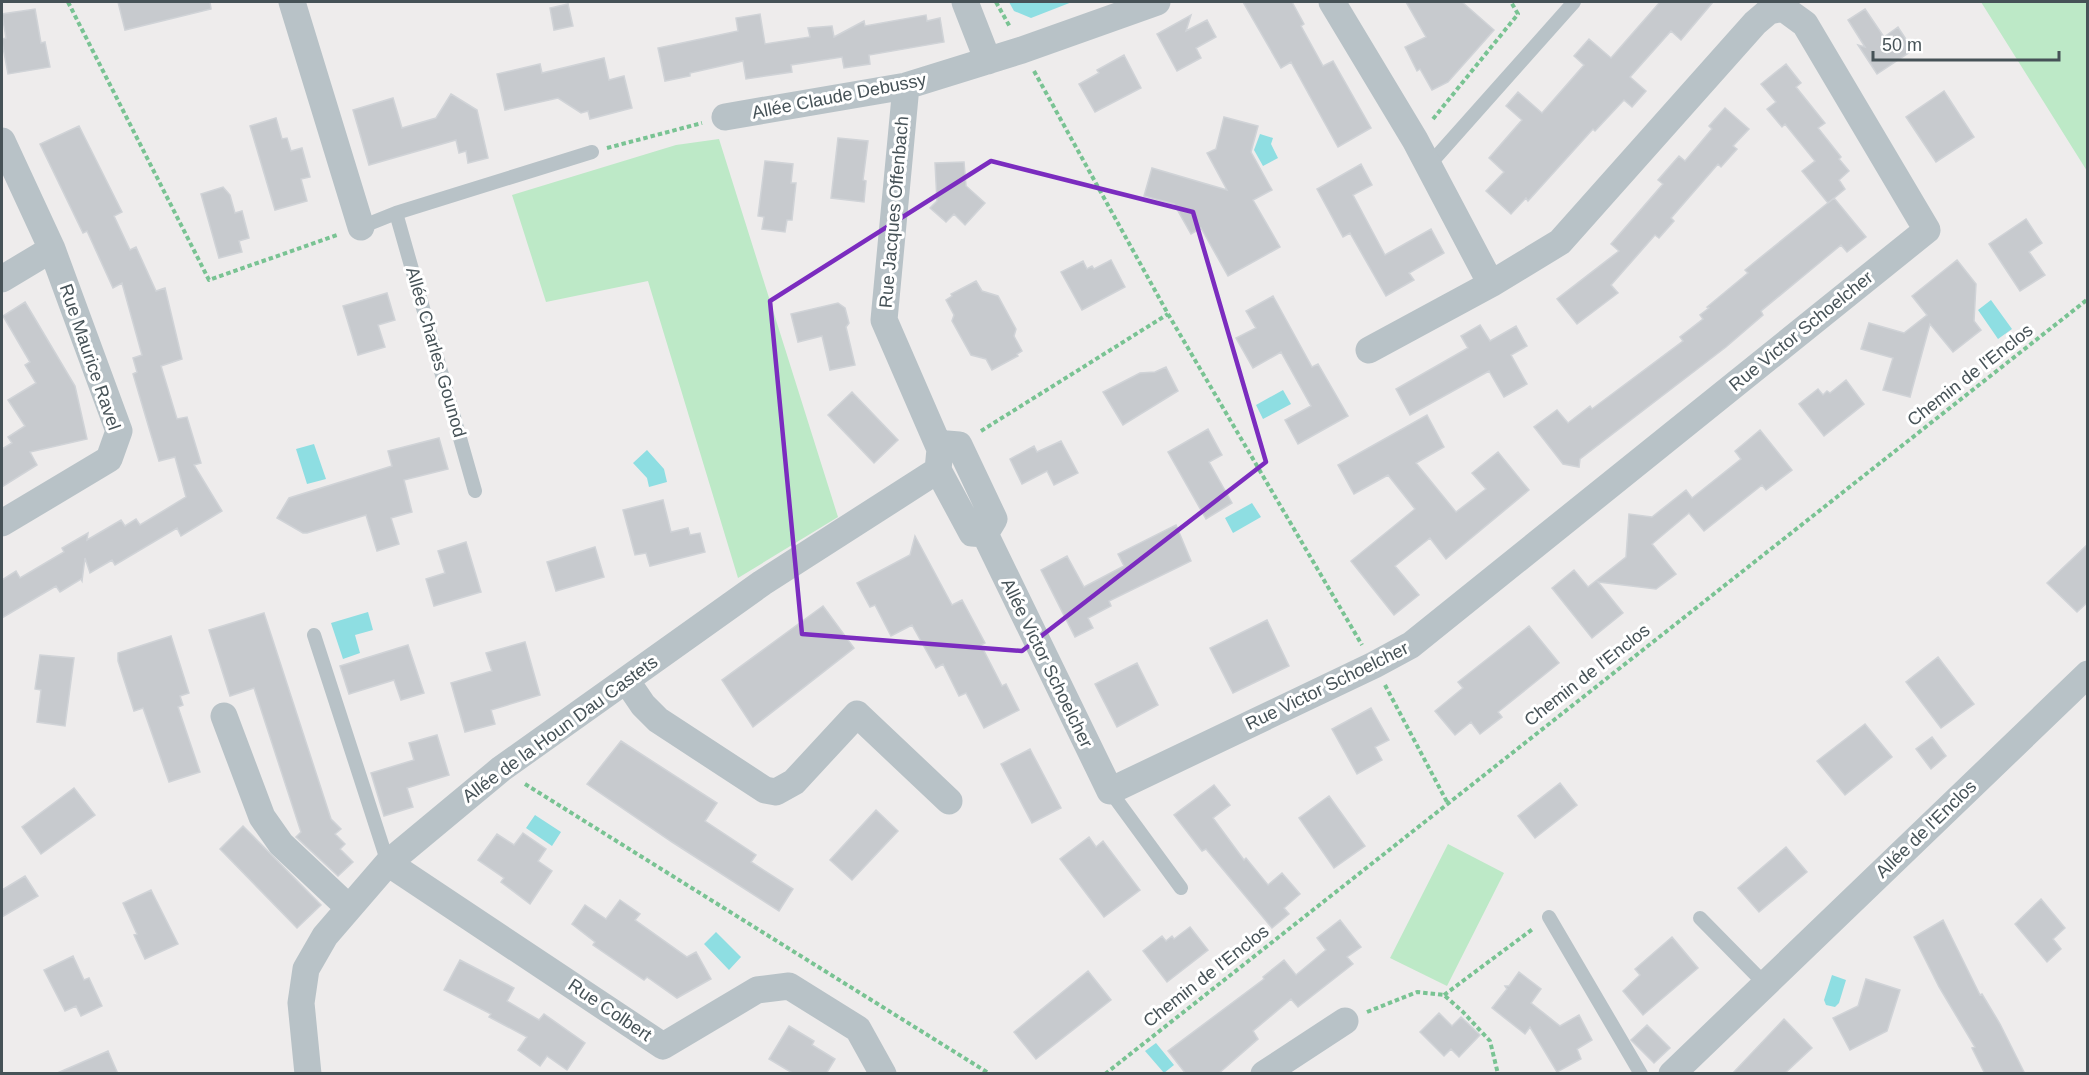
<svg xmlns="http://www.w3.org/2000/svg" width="2089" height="1075" viewBox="0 0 2089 1075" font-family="Arial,sans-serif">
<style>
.green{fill:#bde9c7}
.water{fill:#8edee2}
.building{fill:#c7cace;stroke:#d0d3d7;stroke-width:1.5}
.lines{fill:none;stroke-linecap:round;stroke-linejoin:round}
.path{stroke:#79c393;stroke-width:4;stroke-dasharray:4.5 3;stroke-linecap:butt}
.lane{stroke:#b8c2c7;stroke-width:14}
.street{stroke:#b8c2c7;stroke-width:27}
.marked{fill:none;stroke:#7b2cbf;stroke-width:4.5;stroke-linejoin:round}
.labels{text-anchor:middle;stroke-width:6;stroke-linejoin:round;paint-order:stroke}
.street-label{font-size:18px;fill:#465257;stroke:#fff}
</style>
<rect width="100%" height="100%" fill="#eeecec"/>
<path class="green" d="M1981,2H2087V171Z
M719,139L838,517L738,578L648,281L546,302L512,195L676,145Z
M1448,844L1504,873L1447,986L1390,958Z"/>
<path class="water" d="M1009,2H1072L1031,18L1014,11Z
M1260,134L1273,138L1271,144L1278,158L1263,166L1254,150Z
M1991,300L2012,329L1998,339L1978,310Z
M1283,390L1291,404L1263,419L1256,405Z
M314,444L326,479L307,484L296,449Z
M647,450L664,469L667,482L649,487L647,478L633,463Z
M1252,503L1261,517L1233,533L1225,518Z
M368,612L373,630L355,635L360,653L343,659L331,623Z
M535,815L561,832L552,846L526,828Z
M716,932L741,957L729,970L704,944Z
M1832,975L1846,980L1839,1003L1835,1007L1826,1005L1824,1000Z
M1156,1043L1174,1065L1164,1073L1145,1051Z"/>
<path class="building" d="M118,2H210L211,9L125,30Z
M1243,2H1292L1304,24L1301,26L1323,66L1333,61L1371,128L1338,147L1291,62L1281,68Z
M1406,2H1462L1494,30L1448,82L1432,90L1420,69L1417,71L1405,47L1426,37Z
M1660,2H1713L1681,40L1671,31L1630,77L1646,91L1632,107L1624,100L1595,131L1593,129L1528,201L1526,198L1511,214L1486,191L1504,172L1489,158L1522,120L1506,106L1518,92L1542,113L1584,65L1574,56L1589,39L1611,58Z
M568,4L573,26L554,30L550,8Z
M35,9L41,43L45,42L50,67L8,74L2,42V39L6,38L2,14Z
M1865,9L1884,37L1898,27L1913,50L1877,74L1858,45L1865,47L1848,20Z
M760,14L765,44L810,37L808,28L832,26L834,37L864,21L865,26L926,15L927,21L940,18L944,42L869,55L870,64L844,68L842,57L791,65L792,72L746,79L743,61L690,73V76L665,81L658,48L738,31L736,18Z
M1191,15L1186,31L1207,20L1216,37L1196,48L1201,58L1177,71L1157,34Z
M1124,55L1141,88L1095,112L1079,84L1099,73L1097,70Z
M604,58L609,80L624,76L632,108L590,119L588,111L581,113L558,98L505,110L497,74L540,64L542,73Z
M1786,64L1801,83L1796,87L1825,123L1818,128L1841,157L1839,159L1849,171L1839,180L1845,189L1828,203L1802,171L1815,161L1785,124L1782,127L1767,109L1776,102L1761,84Z
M1944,91L1974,137L1936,162L1906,117Z
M451,94L477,110L488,158L468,163L466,151L459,153L456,140L369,165L353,110L393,98L402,128L436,118Z
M1725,108L1749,129L1733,146L1737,149L1721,167L1718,164L1671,218L1674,221L1659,238L1655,235L1611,285L1618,293L1577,324L1557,299L1619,251L1611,244L1663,184L1658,180L1679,156L1685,161L1712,129L1709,126Z
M1224,117L1258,126L1251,152L1272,190L1253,200L1280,247L1228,276L1201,228L1191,234L1174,204L1144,196L1152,168L1227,190L1207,153L1216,149Z
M276,118L282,139L287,138L291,151L302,148L310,177L301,179L307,201L275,210L250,126Z
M79,126L122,212L114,216L130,250L136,247L156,291L165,288L182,359L161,366L177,419L187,417L201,463L194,465L222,511L181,536L177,528L115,565L112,560L90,573L85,558L82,581L81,579L60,592L56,586L2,618V580L16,571L20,578L64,552L62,548L88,533L87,540L121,520L125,526L136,519L140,525L186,497L175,457L159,461L149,428L133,374L137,372L133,358L142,355L122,283L113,288L87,231L83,233L40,144Z
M838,138L868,141L863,180L866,181L864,202L831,198Z
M765,161L793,164L791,183H796L792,220H787L785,232L762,229L764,217L758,216Z
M964,162L966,186L985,203L965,225L954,214L946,222L930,208L937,201L935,163Z
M1361,164L1372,185L1353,195L1385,255L1431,229L1444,253L1409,273L1414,280L1386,296L1350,233L1343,237L1317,189Z
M223,187L230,195L235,213L242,211L249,238L239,241L242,252L219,258L201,194Z
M1834,198L1866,237L1847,252L1841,245L1824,259L1761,311L1763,315L1726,347L1580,459L1579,467L1563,464L1534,427L1557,410L1568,423L1590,406L1592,409L1683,341L1680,337L1703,319L1700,315L1709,308L1707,307L1748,273L1745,270Z
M2026,219L2042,243L2029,252L2045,275L2020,291L1989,244Z
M1111,260L1125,287L1082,310L1061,272L1083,261L1087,269L1092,266L1094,269Z
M1957,260L1976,284L1974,321L1981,330L1953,352L1930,324L1910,397L1883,390L1893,358L1861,349L1869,323L1904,333L1927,315L1912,296Z
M976,281L982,291L998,296L1016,329L1014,336L1022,351L1017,354L1018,356L992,370L986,359L971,355L952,321L954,315L946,300L952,296L951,294Z
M387,293L395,320L378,325L385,347L358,355L343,306Z
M1273,296L1312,367L1318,364L1348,416L1298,444L1285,420L1311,406L1281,352L1253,368L1236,338L1256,328L1246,311Z
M25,302L75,386L87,439L30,452L37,465L2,487V449L12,443L8,437L25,426L8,400L36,383L25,365L30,362L3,316Z
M838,303L845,308L849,323L846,327L855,365L830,370L822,336L798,342L791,314Z
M1480,325L1490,341L1516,326L1527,346L1511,355L1527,384L1504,397L1489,371L1410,415L1396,389L1468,348L1461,336Z
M1166,367L1178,391L1123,425L1103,392L1140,373L1155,372Z
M1846,380L1864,404L1824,436L1799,404L1818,389L1823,395L1827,391L1830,393Z
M852,392L898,440L874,463L828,415Z
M1427,415L1444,447L1416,463L1456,512L1486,489L1472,473L1498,452L1529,490L1446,559L1430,538L1395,566L1419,595L1394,615L1351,561L1415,509L1388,475L1354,494L1338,465Z
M1208,429L1222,455L1209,462L1232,503L1206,519L1168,452Z
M1760,430L1792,470L1766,490L1762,485L1704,531L1689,513L1652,544L1676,574L1656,589L1598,582L1623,613L1592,638L1552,588L1574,570L1588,587L1626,557L1629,514L1652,517L1686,490L1692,498L1741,459L1735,451Z
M439,438L448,469L404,480L412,512L391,518L399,544L377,551L366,515L307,533H303L277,518L289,498L392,466L388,451Z
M1061,441L1078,473L1054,485L1047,471L1022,484L1010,459L1034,446L1037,452Z
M663,500L671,532L688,528L690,535L700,533L705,552L650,566L646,553L635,555L623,510Z
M1176,525L1191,561L1109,601L1111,606L1088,618L1093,628L1075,637L1041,570L1067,556L1084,587L1124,566L1118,554Z
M915,536L952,605L962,600L985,643L981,645L1002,686L1006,684L1019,710L984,728L966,693L959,696L943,664L936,668L912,625L891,636L875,605L870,607L857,583L910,555Z
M466,542L481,592L434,606L426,579L445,573L438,551Z
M2088,544V602L2077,612L2047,583Z
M595,547L604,577L556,591L547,562Z
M823,606L854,648L753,727L722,680Z
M264,613L331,819L341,829L335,834L345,844L340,849L353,862L338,876L296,837L301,832L254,688L230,696L209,630Z
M1267,620L1289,666L1233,693L1210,648Z
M1529,626L1559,663L1498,712L1502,717L1480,734L1471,722L1455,735L1435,711L1463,688L1458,682Z
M171,636L189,693L180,696L183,705L178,707L200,772L169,782L143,708L134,711L118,661V653Z
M525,642L540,695L491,710L495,724L465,732L451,683L492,671L486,653Z
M408,645L424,693L401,700L394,680L349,694L340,666Z
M40,655L74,658L65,726L37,722L41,690L35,689Z
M1938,657L1974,704L1941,728L1906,682Z
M1137,663L1158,705L1117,727L1095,684Z
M1371,708L1389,740L1375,747L1382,760L1357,774L1332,729Z
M1865,724L1892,757L1845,795L1817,761Z
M437,735L449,775L407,788L413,807L384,816L371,773L414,760L409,743Z
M1932,737L1946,756L1931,769L1916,749Z
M621,741L717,803L705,821L756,855L751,862L793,889L779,911L672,842L587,784Z
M1030,749L1061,808L1032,823L1001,764Z
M1560,783L1577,805L1535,838L1518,816Z
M1214,785L1230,805L1213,818L1244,860L1246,858L1268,885L1282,873L1300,894L1284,908L1289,914L1272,928L1206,849L1202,851L1174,815Z
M74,788L95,815L41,854L22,827Z
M1329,796L1365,846L1334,868L1299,818Z
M876,810L898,831L852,880L830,860Z
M243,826L321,905L297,928L220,849Z
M523,833L546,849L538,861L552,871L530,904L501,882L504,878L478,860L497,834L514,845Z
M1089,837L1096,847L1103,841L1140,890L1104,917L1060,859Z
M1786,847L1807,872L1759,912L1738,888Z
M25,876L38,896L2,917V890Z
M151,890L178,944L145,959L134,935L137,934L123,903Z
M2041,899L2065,928L2053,939L2061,949L2047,962L2015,924Z
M620,900L640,914L635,920L687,957L696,952L711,979L677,998L647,977L644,980L593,945L595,942L572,924L585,905L606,919Z
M1340,920L1361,947L1347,957L1353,964L1298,1007L1291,999L1253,1031L1258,1039L1218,1074H1186L1168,1051L1264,979L1263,977L1284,960L1296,975L1326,950L1317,938Z
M1943,920L1980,995L1982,994L2000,1024L2025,1074H1985L1972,1048L1975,1047L1939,987L1914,937Z
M1190,927L1208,950L1167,982L1143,951L1162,936L1166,941L1172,936L1174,939Z
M1672,937L1698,968L1643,1015L1623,991L1640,975L1635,969Z
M73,956L84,980L89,978L102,1006L81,1016L76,1006L65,1011L44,970Z
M460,960L514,988L507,1001L539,1020L544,1014L585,1043L567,1070L547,1056L540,1066L518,1050L527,1037L489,1017L491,1014L444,990Z
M1088,971L1111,1000L1036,1059L1014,1032Z
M1519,972L1541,989L1531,1003L1560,1026L1579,1015L1592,1040L1577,1049L1581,1059L1557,1072L1530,1027L1525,1034L1492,1008L1507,989L1505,986H1509Z
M1866,979L1900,990L1887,1031L1850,1050L1833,1018L1858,1006Z
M1439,1013L1452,1026L1461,1017L1480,1035L1459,1057L1451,1049L1444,1056L1420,1032Z
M1784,1019L1812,1048L1784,1074H1732Z
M1647,1025L1670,1048L1654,1063L1631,1040Z
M789,1026L814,1041L812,1045L835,1059L826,1074H794L769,1059Z
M108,1051L118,1074H55Z"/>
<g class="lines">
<path class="path" d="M68,2L209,280L337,235
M996,2L1010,27
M1034,71L1168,314L1362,645
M1433,119L1518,14L1511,2
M607,148L702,123
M981,431L1168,314
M1385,685L1447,802
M525,784L990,1074
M1444,995L1534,928
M1367,1012L1417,992L1444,995L1463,1012L1490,1041L1498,1074
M1105,1074L2088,299"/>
<path class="lane" d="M1429,165L1574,2
M396,213L475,491
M361,227L396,213L592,152
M314,635L388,863
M1110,791L1181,888
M1549,917L1641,1074
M1700,918L1765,984"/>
<path class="street" d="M292,2L361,227
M965,2L988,61
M906,86L884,320L940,449L938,470
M725,117L906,86L1022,50L1157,2
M2,141L52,249L119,431L109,459L2,523
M2,279L52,249
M1369,350L1491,284
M940,449L947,444L959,445L994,519L985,534
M938,470L972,533L985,534L1110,791L1374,665L1411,645L1927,230L1805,24L1783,8L1769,11L1755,23L1560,242L1491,284L1415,140L1332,2
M626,680L643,705L658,720L765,790L776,792L794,782L857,714L949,801
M224,716L262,817L281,844L349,908
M388,863L663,1046L757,990L789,986L858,1029L883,1074
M308,1074L301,1003L306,969L325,936L388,863L501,769L626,680L762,583L938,470
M1264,1074L1345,1021
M1672,1074L2088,674"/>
</g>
<path class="marked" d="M991,161L1193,212L1266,462L1022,651L802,634L770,301Z"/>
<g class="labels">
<g class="street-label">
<text transform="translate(839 96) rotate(-11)" y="6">Allée Claude Debussy</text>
<text transform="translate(894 212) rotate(-85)" y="6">Rue Jacques Offenbach</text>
<text transform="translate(1801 331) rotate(-39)" y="6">Rue Victor Schoelcher</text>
<text transform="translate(436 352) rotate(74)" y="6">Allée Charles Gounod</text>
<text transform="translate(90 357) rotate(71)" y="6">Rue Maurice Ravel</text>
<text transform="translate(1970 375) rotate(-38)" y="6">Chemin de l'Enclos</text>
<text transform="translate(1047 663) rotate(64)" y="6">Allée Victor Schoelcher</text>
<text transform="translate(1587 675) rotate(-38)" y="6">Chemin de l'Enclos</text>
<text transform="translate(1327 686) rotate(-26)" y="6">Rue Victor Schoelcher</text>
<text transform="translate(560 729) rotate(-36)" y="6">Allée de la Houn Dau Castets</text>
<text transform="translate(1926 829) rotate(-44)" y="6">Allée de l'Enclos</text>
<text transform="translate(1206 976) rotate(-38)" y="6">Chemin de l'Enclos</text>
<text transform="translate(610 1010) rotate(34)" y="6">Rue Colbert</text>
</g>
</g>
<rect width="2089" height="1075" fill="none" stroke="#465257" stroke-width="6"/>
<path d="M1873 51v9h186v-9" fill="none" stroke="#465257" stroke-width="3"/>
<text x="1882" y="51" font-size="18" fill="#465257" stroke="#ffffff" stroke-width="4.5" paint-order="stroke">50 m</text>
</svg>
